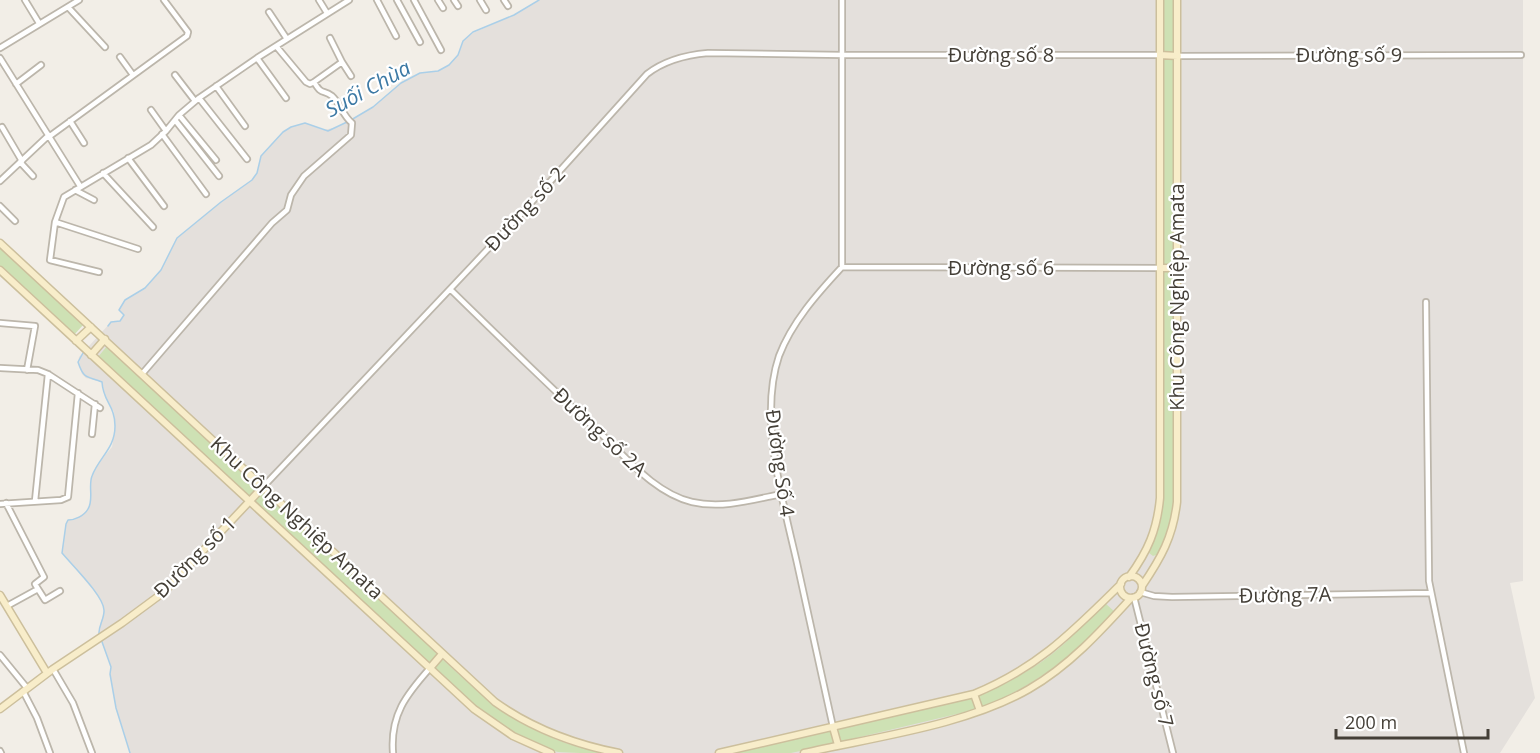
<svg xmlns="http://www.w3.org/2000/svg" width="1540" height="753" viewBox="0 0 1540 753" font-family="'Open Sans',sans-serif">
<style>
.industrial{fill:#e4e0dc}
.green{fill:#cee1b4}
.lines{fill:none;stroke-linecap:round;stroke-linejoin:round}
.stream{stroke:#aacfe8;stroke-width:1.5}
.street-casing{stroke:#bcb6ab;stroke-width:8}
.secondary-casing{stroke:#ccbf9c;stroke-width:9}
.street{stroke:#fff;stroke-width:4.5}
.secondary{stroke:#f8edca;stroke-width:6}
.labels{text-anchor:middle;stroke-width:4.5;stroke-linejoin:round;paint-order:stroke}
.street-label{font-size:20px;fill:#443f37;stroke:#fff}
.water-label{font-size:21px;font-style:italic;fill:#3c79a4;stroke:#fff}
</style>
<rect width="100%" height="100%" fill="#f2eee7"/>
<path class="industrial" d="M539,0H1523V581L1510,583L1535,698L1500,753H130L116,708L110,674L111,667L98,633L104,611L102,603L94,591L62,553L66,524L68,520H74L88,510L90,506L91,478L97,465L112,447L115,430L114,412L105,397L102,382L86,378L82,374L78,362L79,357L111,322L120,321L124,315L119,310L125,300L145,288L161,270L177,238L221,202L252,180L257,173L261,156L283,132L291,127L305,123L323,130L338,127L373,107L401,83L420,73L438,71L449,65L458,55L463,41L473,33L514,15Z"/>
<path class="green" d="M1163,0H1174L1175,54H1163Z
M1163,57H1175L1173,266H1163Z
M0,246L84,324L74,335L0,266Z
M1163,269H1174V502L1169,533L1159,554L1153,556L1149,553L1162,515L1163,498Z
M107,346L259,488L250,499L98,357Z
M262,490L348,568L439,655L431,665L252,501Z
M1105,603L1115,612C1071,658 1039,683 981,708L977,696C1008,683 1039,667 1065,643C1079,630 1091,616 1105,603Z
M441,658C491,705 534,740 604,753C589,753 571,753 558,752C508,740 469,701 433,667Z
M973,697L978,709L839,742L835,729Z
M832,730L836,743L791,753H733Z"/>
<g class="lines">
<path class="stream" d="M351,120L373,107L401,83L420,73L438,71L449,65L458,55L463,41L473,32L514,15L539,0
M108,326L111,322L120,321L124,315L119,310L125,300L145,288L161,270L177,238L221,202L252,180L257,173L261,156L283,132L291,127L305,123L328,131L347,122
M83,353L78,362C84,380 87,376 102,382C103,402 115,405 115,426C115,449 99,457 92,476C88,486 94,500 88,509C84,516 75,520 68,520L66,524L62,553C72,565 105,597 104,611C104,620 98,626 99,635
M101,639L111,667L110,674L116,708L130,753"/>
<defs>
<path id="street" d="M25,0L39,23
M319,0L327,13
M377,0L396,36
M397,0L420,42
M414,0L441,50
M438,0L443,8
M454,0L458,6
M480,0L486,10
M504,0L508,6
M68,7L105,47
M269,12L287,39
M0,48L79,0
M1178,56L1521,55
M120,57L133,75
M0,58L80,186
M257,58L286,98
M342,62L351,76
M175,75L195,101
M314,82L342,62L330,38
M16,84L41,65
M216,86L245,126
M199,98L247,159
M151,110L166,131
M179,115L216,160
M175,120L219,176
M70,121L84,143
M2,127L22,161
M162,134L206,194
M50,136L187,36L188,32L164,0
M128,158L164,206
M20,162L33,176
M103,173L153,227
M0,181L49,135
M75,190L94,200
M0,206L15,221
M55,222L138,249
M842,267L1160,268
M99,272L50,260L55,222L64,197L151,145L166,131L179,115L199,98L257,58L349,0
M450,289C499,337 548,385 598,431C625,456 654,493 692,502C722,509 752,500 781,494
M1426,302L1429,581L1464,753
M0,323L35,326L27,370
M0,368L38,370L48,374L100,408
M142,374L272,223L287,210L291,195L304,176L351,135L352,123C343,116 340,103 332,96C323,89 322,96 314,82L310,84L306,82L276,46
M92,434L95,404
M263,487L520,215L647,74C665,60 685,55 708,53L843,55H1160
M35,501L48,374
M6,503L44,577L35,584L38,589L7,606
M0,504L61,500L68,497L78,393
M38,589L45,600L60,591
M1140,592L1154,596L1172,597L1430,593
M1134,597L1173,753
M0,655L27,688
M53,669L73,703L92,753
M23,691L37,718L50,753
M833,727C821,672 809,618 797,563C783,501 758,418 779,356C792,322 817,294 842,267V0
M0,751L1,753
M393,753C390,715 406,695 430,668"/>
<path id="secondary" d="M1160,55L1178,56
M0,243L495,702C533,729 573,744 619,753
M1160,268H1176
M0,270L474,709L513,736L551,753
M76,341L91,327
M91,355L105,339
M1120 587a11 11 0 1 1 22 0a11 11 0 1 1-22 0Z
M1129,577C1148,551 1157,530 1160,498V0
M1142,586C1161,558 1173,537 1177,502V0
M0,595L47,673
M430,668L442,654
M974,694L980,711
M0,709L53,669L122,623L164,592L263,487
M833,727L838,745
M719,753L974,694C1039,667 1072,632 1121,584
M804,753C875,737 967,725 1029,689C1069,666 1100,632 1131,598"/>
</defs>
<use href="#street" class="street-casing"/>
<use href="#secondary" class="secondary-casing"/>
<use href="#street" class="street"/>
<use href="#secondary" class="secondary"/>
</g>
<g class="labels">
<g class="street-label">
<text x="1001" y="62">Đường số 8</text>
<text x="1349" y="62">Đường số 9</text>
<text transform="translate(525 209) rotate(-47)" y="7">Đường số 2</text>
<text x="1001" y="275">Đường số 6</text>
<text transform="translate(1177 297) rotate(-90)" y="7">Khu Công Nghiệp Amata</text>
<text transform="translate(600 432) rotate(43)" y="7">Đường số 2A</text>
<text transform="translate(780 463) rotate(82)" y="7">Đường Số 4</text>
<text transform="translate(297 518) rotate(43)" y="7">Khu Công Nghiệp Amata</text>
<text transform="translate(195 557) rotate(-45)" y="7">Đường số 1</text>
<text transform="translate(1285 595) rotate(-1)" y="7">Đường 7A</text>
<text transform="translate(1154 675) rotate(76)" y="7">Đường số 7</text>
</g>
<g class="water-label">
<text transform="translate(368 89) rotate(-29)" y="7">Suối Chùa</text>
</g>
</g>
<path d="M1336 729v9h152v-9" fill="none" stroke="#443f37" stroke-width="3"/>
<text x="1345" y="729" font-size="18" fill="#443f37" stroke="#ffffff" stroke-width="4.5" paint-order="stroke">200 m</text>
</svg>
